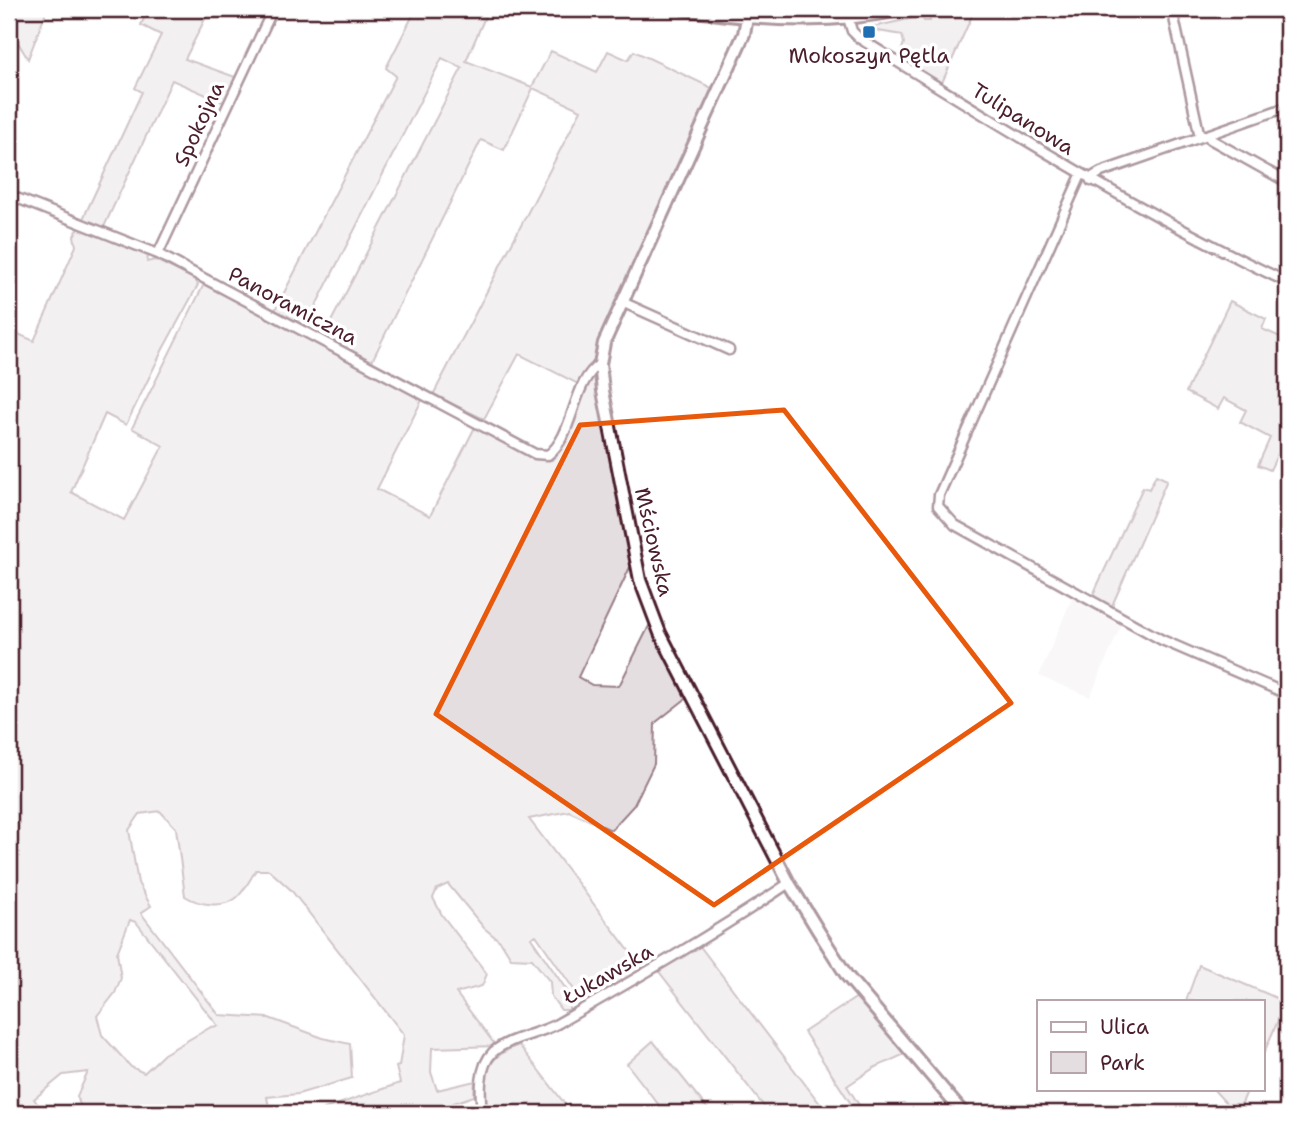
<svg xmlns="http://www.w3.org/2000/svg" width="1296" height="1122" viewBox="0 0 1296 1122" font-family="'Shantell Sans',sans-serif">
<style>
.built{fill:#f2eeef}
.green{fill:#e5dee0;stroke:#987e86;stroke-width:2;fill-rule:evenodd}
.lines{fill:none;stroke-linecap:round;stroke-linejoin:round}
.street-casing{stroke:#4a1f2b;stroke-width:13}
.secondary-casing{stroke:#4a1f2b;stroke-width:16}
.street{stroke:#fff;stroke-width:8}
.secondary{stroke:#fff;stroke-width:10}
.marked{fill:none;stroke:#e8590c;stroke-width:5;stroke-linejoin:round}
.poi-dot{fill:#1f6fb2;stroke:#fff;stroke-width:2.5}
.labels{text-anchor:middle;stroke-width:7;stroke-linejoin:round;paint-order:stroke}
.poi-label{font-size:21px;fill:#4a1f2b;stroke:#fff}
.street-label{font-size:21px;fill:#4a1f2b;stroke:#fff}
</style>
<rect width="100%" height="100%" fill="#fff"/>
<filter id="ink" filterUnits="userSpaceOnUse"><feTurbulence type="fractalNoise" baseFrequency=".0143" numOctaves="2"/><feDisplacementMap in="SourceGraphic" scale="14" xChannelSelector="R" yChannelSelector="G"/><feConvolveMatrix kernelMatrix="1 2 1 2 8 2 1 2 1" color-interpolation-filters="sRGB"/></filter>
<g filter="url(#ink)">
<path class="built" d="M1271,9H1287V80L1281,48Z
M1074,593L1123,621L1090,697L1039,676Z"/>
<path class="green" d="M9,9H47L28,59L9,28Z
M148,9H210L185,59L238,78L227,104L172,80L103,229L82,221L142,92L135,88L161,35L141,25Z
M416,9H477L475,12L485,17L466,61L532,87L551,51L597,72L608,51L628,60L634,51L714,89L582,386L519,354L484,419L433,395L581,110L533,88L504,150L481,140L371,363L323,337L462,68L442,58L305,327L274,312L396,76L386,68Z
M953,9H975L941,85L899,58L904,43L902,35L878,31L869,28L922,16L924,21H930L929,14Z
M79,226L148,256L147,262L155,260L195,279L198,285L163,349L126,425L105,414L71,492L124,520L163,446L132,428L204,284L422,400L377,489L430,516L475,427C477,429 524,454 530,456C537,459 545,459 552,460L588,384L591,379L596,377L632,563L578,677L592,685L619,686L651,622L688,697L655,723L654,764L634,805L611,830L569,811L529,819L643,969L584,1004L536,935L531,938L570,995L569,1010H561L551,996L550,982L532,959L511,958L501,942L484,928L448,884L437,889L433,898L442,915L487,974L482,986L456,993L496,1046L432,1048L431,1072L437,1090L475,1081L474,1096L424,1113H323L324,1109L400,1083L396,1067L399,1066L404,1035L291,890L269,870H256C250,879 244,893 235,899C221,908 199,905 185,896L176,828L160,811L140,814L129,830L138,883L151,906L141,913L219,1015L269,1018L323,1038L350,1044L352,1078L298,1094L267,1097L270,1113H86L80,1105L77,1096L88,1072L63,1075L34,1099L44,1113H9V698L18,689L9,681V330L34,341L76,246L74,236ZM130,920L136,922L218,1026L211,1027L164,1054L144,1073L131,1067L102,1035L97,1016L115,993L121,978L117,953Z
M1230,301L1266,319L1262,329L1287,340V434L1270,470L1258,465L1270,438L1240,422L1246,410L1224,398L1218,409L1186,392Z
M1156,475L1167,480L1111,608L1092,597L1143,487L1149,489Z
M699,945L827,1113H769L657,969Z
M1199,965L1286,1002L1263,1055V1001H1186Z
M857,997L905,1054L874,1068L847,1086L864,1113H857L804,1032Z
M653,1041L711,1113H665L627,1064Z
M519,1045L572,1113H486C483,1077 481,1059 519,1045Z
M1213,1089H1248L1239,1110L1241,1113H1235Z"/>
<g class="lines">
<defs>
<path id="street" d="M1172,9L1200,137
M848,18L852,31L859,38C999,125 1138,212 1287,282
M1209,134L1210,139L1287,182
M1081,175L939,495L938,506L955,525L1162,640L1287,694
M1091,181L1094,176L1101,172L1287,107
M9,195L158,254L535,454L548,455C575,435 572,381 600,364
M158,254L273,9
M622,302L729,350
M482,1113C480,1094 478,1067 493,1052C510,1037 537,1035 557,1024C635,979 714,934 789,883"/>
<path id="secondary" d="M684,9C757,21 832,25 905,9
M747,17L744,34L604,343L600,364L603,391L640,580L660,633L789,883L819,932L847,976L963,1113"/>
</defs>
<use href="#street" class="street-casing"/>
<use href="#secondary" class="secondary-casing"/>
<use href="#street" class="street"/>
<use href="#secondary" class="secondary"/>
</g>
</g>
<path d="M0 0H1296V1122H0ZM784,410L1011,703L714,905L436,714L580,425Z" fill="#fff" fill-opacity=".55" fill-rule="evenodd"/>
<path class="marked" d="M784,410L1011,703L714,905L436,714L580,425Z"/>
<rect class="poi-dot" x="862" y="25" width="14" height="14" rx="3.5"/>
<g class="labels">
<g class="poi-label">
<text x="869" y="63">Mokoszyn Pętla</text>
</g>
<g class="street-label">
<text transform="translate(1023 119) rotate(32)" y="7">Tulipanowa</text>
<text transform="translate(199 124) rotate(-65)" y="7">Spokojna</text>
<text transform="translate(293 306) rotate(28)" y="7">Panoramiczna</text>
<text transform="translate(654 542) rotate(77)" y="7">Mściowska</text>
<text transform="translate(608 974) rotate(-30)" y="7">Łukawska</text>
</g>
</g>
<rect width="1296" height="1122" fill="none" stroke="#fff" stroke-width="35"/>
<rect x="18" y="18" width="1261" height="1087" fill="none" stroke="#4a1f2b" stroke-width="2.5" filter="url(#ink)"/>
<rect x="1037" y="1000" width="228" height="91" fill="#ffffff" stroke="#b7a5aa" stroke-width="2"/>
<rect x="1051" y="1022" width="35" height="10" fill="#ffffff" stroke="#b7a5aa" stroke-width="2"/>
<text x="1100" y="1034" font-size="21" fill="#4a1f2b">Ulica</text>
<rect x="1051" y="1052" width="35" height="21" fill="#e5dee0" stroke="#b7a5aa" stroke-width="2"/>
<text x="1100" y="1070" font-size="21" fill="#4a1f2b">Park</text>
</svg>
